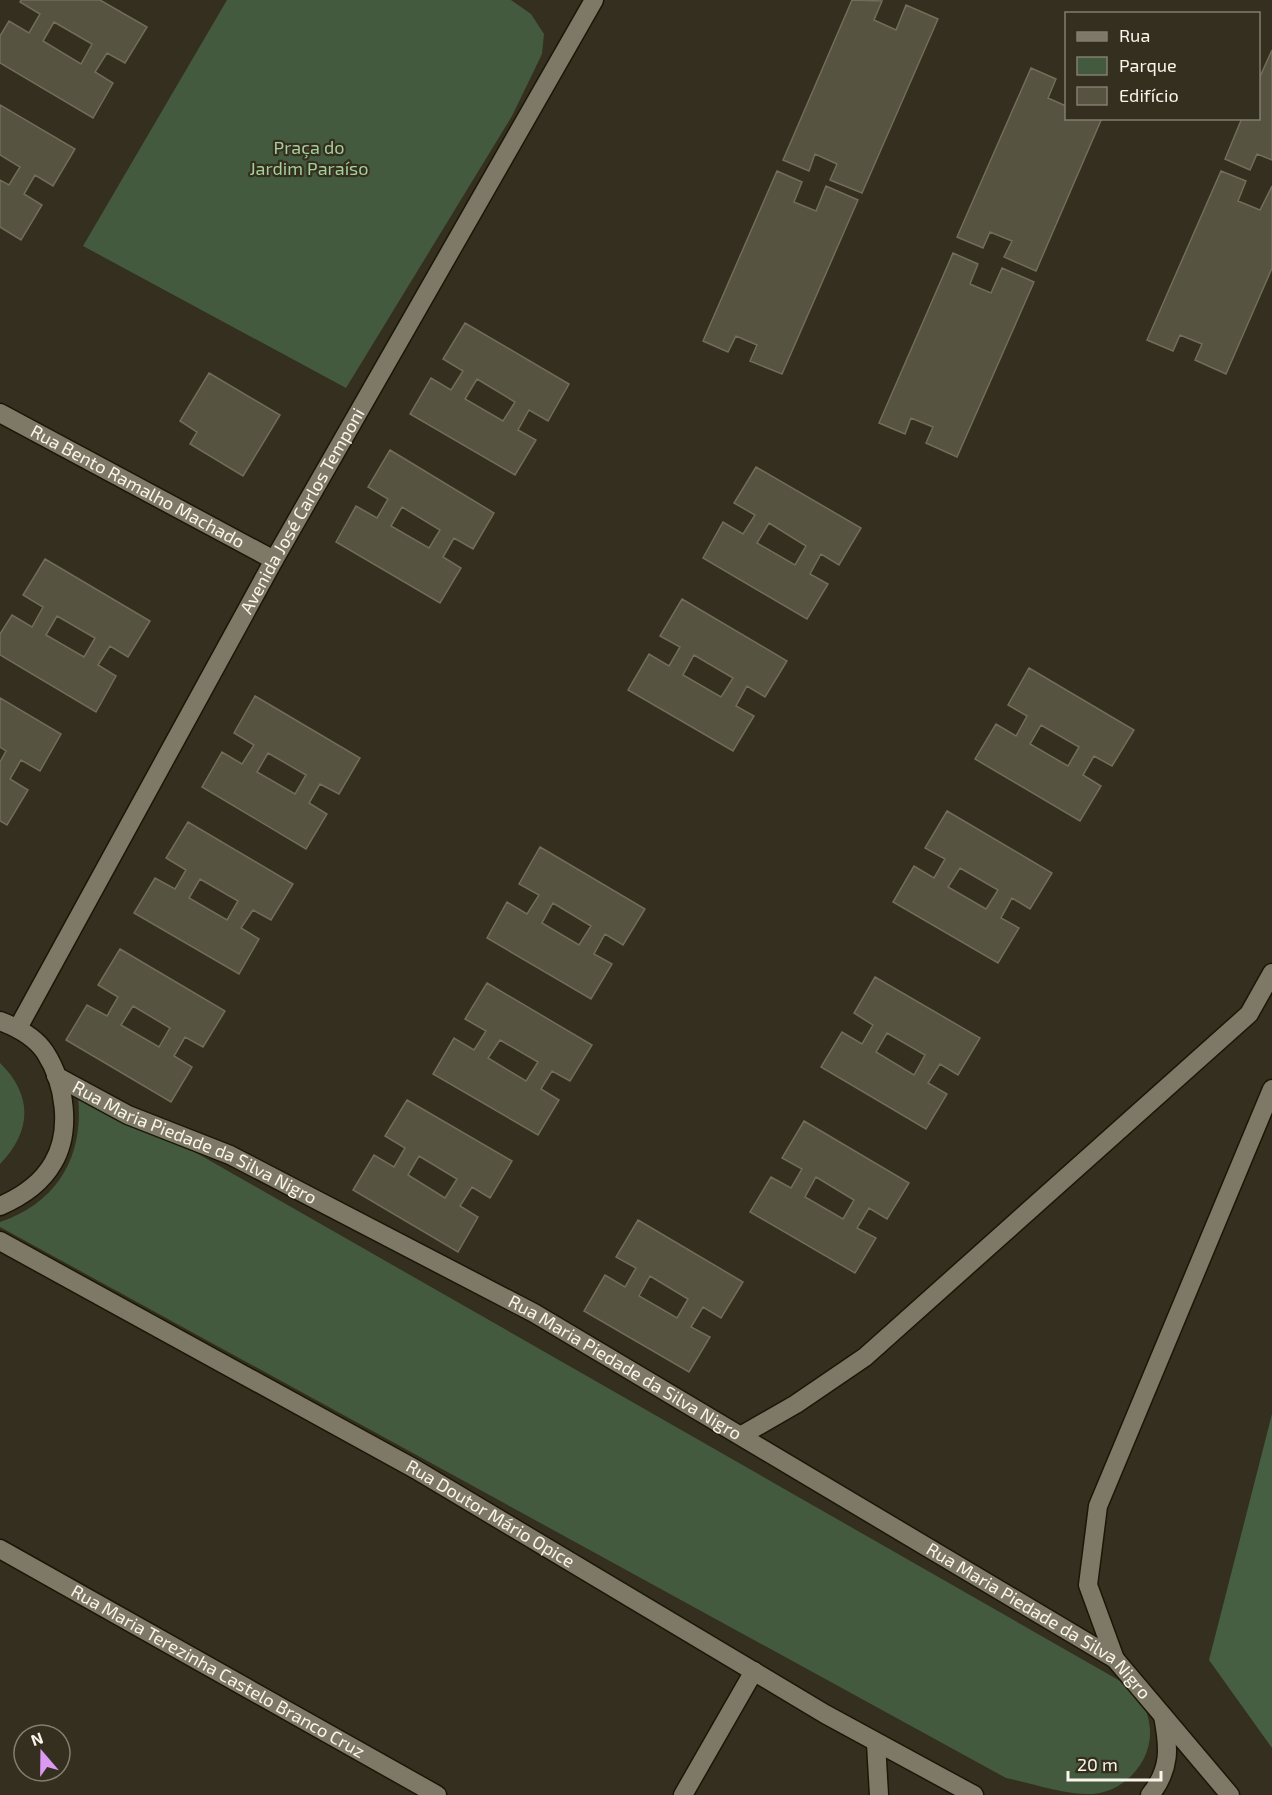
<svg xmlns="http://www.w3.org/2000/svg" width="1272" height="1795" viewBox="0 0 1272 1795" font-family="'Exo 2',sans-serif">
<style>
.green{fill:#445a3e}
.forest{fill:#465e41}
.building{fill:#575341;stroke:#726d5a;stroke-width:1.5;fill-rule:evenodd}
.lines{fill:none;stroke-linecap:round;stroke-linejoin:round}
.minor-casing{stroke:#1b1707;stroke-width:21}
.tertiary-casing{stroke:#1b1707;stroke-width:21}
.minor{stroke:#7e7966;stroke-width:18}
.tertiary{stroke:#7e7966;stroke-width:18}
.labels{text-anchor:middle;stroke-width:4.5;stroke-linejoin:round;paint-order:stroke}
.park-label{font-size:18px;fill:#a5cf9b;stroke:#342f1e}
.street-label{font-size:18px;fill:#f8f5ea;stroke:#342f1e}
</style>
<rect width="100%" height="100%" fill="#342f1e"/>
<path class="green" d="M227,0H511L531,14L544,34L542,54L512,116L346,388L83,246Z
M0,1063C33,1095 32,1131 0,1164Z
M76,1084L1129,1686C1138,1697 1147,1707 1149,1722C1156,1756 1128,1791 1093,1794C1065,1795 1034,1784 1006,1778L0,1227V1222C63,1201 88,1147 76,1084Z"/>
<path class="forest" d="M1272,1414V1748L1209,1660Z"/>
<path class="building" d="M21,0H100L147,27L125,63L107,53L95,72L113,83L93,118L0,63V36L9,21L29,33L40,14L20,2ZM54,22L92,44L81,64L43,41Z
M852,0L882,1L874,20L896,30L906,5L938,19L862,193L830,180L837,164L815,154L809,171L783,160Z
M1272,50V160L1257,154L1250,170L1225,159L1242,118H1258V81Z
M1031,68L1056,79L1048,98L1066,106V118H1102L1036,271L1004,257L1012,241L990,232L983,248L957,237Z
M0,105L75,149L53,186L35,175L24,194L42,205L21,240L0,227V180L9,185L20,167L0,155Z
M777,171L802,182L794,202L816,211L826,186L858,200L782,374L750,361L757,345L736,336L728,352L703,341Z
M1221,171L1246,181L1238,201L1260,210L1272,186V268L1226,374L1195,360L1202,344L1180,335L1173,351L1147,340Z
M953,253L978,264L970,284L991,293L1002,268L1034,282L957,457L926,443L933,427L911,418L905,434L879,423Z
M465,323L569,384L548,421L529,410L518,430L536,440L515,475L410,414L431,378L451,390L463,371L443,359ZM477,379L515,402L503,421L465,399Z
M209,373L280,415L243,476L190,444L197,432L180,421Z
M390,450L494,513L473,549L454,538L443,557L461,568L440,603L336,542L356,506L377,518L388,499L368,487ZM402,507L440,530L429,548L391,526Z
M756,467L861,528L839,565L821,554L810,574L828,584L807,619L703,558L723,522L743,534L755,515L734,503ZM769,523L806,546L795,565L757,543Z
M45,559L150,621L128,657L110,646L98,665L116,676L96,712L0,655V634L12,615L32,627L43,607L23,595ZM57,616L95,638L84,657L46,635Z
M682,599L787,661L765,697L747,686L736,706L754,716L733,751L628,690L649,654L669,666L680,647L660,636ZM694,655L733,678L721,697L683,675Z
M1029,668L1134,730L1112,766L1094,756L1083,775L1101,786L1080,821L975,759L996,724L1016,736L1027,716L1008,705ZM1041,725L1079,747L1068,766L1030,744Z
M255,696L360,758L339,794L320,784L309,803L327,814L306,849L202,787L222,752L242,764L254,745L234,733ZM268,753L306,775L295,794L257,772Z
M0,698L61,734L40,771L21,760L10,779L28,790L7,825L0,821V762L6,751L0,747Z
M947,811L1052,873L1030,909L1012,898L1001,918L1019,928L998,963L893,902L914,866L934,878L945,859L925,848ZM960,868L998,890L986,909L948,887Z
M188,822L293,884L271,920L253,910L241,928L259,939L239,974L134,913L155,878L175,889L186,870L166,858ZM200,879L238,901L227,920L189,898Z
M540,847L645,909L623,945L605,934L594,954L612,964L591,999L487,938L507,902L527,914L539,895L519,884ZM553,903L591,926L579,945L542,923Z
M120,949L225,1011L203,1047L185,1037L174,1056L192,1067L171,1102L66,1040L87,1005L107,1016L118,997L98,985ZM133,1006L170,1028L159,1047L121,1025Z
M875,977L980,1038L958,1075L940,1064L928,1083L947,1094L926,1129L821,1067L842,1032L862,1044L873,1025L854,1013ZM887,1033L925,1055L914,1075L876,1052Z
M487,983L592,1045L570,1081L552,1071L541,1089L559,1100L538,1135L433,1074L454,1038L474,1050L486,1031L465,1019ZM500,1040L538,1062L526,1081L488,1058Z
M407,1100L512,1161L490,1198L472,1187L460,1206L478,1217L458,1252L353,1190L374,1155L394,1167L405,1148L385,1136ZM419,1156L457,1179L445,1198L408,1175Z
M804,1121L909,1183L887,1219L869,1208L857,1228L876,1238L855,1273L750,1212L771,1177L791,1188L802,1169L782,1158ZM816,1177L854,1200L843,1219L805,1197Z
M638,1220L743,1282L721,1318L703,1307L691,1327L710,1337L689,1372L584,1311L605,1275L625,1287L636,1268L616,1257ZM650,1276L688,1299L677,1318L639,1296Z"/>
<g class="lines">
<defs>
<g id="minor">
<path id="s1" d="M0,413L274,560"/>
<path id="s2" d="M18,1028L274,560L594,0"/>
<path id="s3" d="M0,1549L437,1795"/>
<path d="M876,1743L879,1795"/>
<path d="M683,1795L754,1671"/>
</g>
<g id="tertiary">
<path d="M0,1021C16,1027 35,1037 45,1052C65,1083 72,1131 53,1163C41,1184 21,1197 0,1206"/>
<path id="s4" d="M56,1076L128,1115L230,1155L534,1313L1115,1659L1230,1795"/>
<path id="s5" d="M0,1241L415,1469L825,1714L974,1795"/>
<path d="M742,1435L796,1404L865,1357L1249,1014L1272,973"/>
<path d="M1115,1659L1088,1585L1098,1506L1272,1089"/>
<path d="M1150,1795C1171,1769 1169,1747 1163,1716"/>
</g>
</defs>
<use href="#minor" class="minor-casing"/>
<use href="#tertiary" class="tertiary-casing"/>
<use href="#minor" class="minor"/>
<use href="#tertiary" class="tertiary"/>
</g>
<g class="labels">
<g class="park-label">
<text x="309" y="154">Praça do<tspan x="309" dy="21">Jardim Paraíso</tspan></text>
</g>
<g class="street-label">
<text dy="6" stroke="none"><textPath href="#s1" startOffset="156">Rua Bento Ramalho Machado</textPath></text>
<text dy="6" stroke="none"><textPath href="#s2" startOffset="590">Avenida José Carlos Temponi</textPath></text>
<text dy="6" stroke="none"><textPath href="#s4" startOffset="154">Rua Maria Piedade da Silva Nigro</textPath></text>
<text dy="6" stroke="none"><textPath href="#s4" startOffset="640">Rua Maria Piedade da Silva Nigro</textPath></text>
<text dy="6" stroke="none"><textPath href="#s5" startOffset="561">Rua Doutor Mário Opice</textPath></text>
<text dy="6" stroke="none"><textPath href="#s4" startOffset="1126">Rua Maria Piedade da Silva Nigro</textPath></text>
<text dy="6" stroke="none"><textPath href="#s3" startOffset="250">Rua Maria Terezinha Castelo Branco Cruz</textPath></text>
</g>
</g>
<rect x="1065" y="12" width="195" height="108" fill="#342f1e" stroke="#827e70" stroke-width="1.5"/>
<rect x="1077" y="32" width="30" height="9" fill="#7e7966" stroke="#827e70" stroke-width="1.5"/>
<text x="1119" y="42" font-size="18" fill="#f8f5ea">Rua</text>
<rect x="1077" y="57" width="30" height="18" fill="#445a3e" stroke="#827e70" stroke-width="1.5"/>
<text x="1119" y="72" font-size="18" fill="#f8f5ea">Parque</text>
<rect x="1077" y="87" width="30" height="18" fill="#575341" stroke="#827e70" stroke-width="1.5"/>
<text x="1119" y="102" font-size="18" fill="#f8f5ea">Edifício</text>
<g transform="translate(42 1753) rotate(340)"><circle r="28" fill="#342f1e" stroke="#827e70" stroke-width="1.5"/>
<path d="M0-4.5L10 22L0 15L-10 22Z" fill="#dc99f4"/>
<text y="-9" font-size="16" font-weight="bold" text-anchor="middle" fill="#f8f5ea">N</text>
</g>
<path d="M1068 1771v9h93v-9" fill="none" stroke="#f8f5ea" stroke-width="3"/>
<text x="1077" y="1771" font-size="18" fill="#f8f5ea" stroke="#342f1e" stroke-width="4.5" paint-order="stroke">20 m</text>
</svg>
